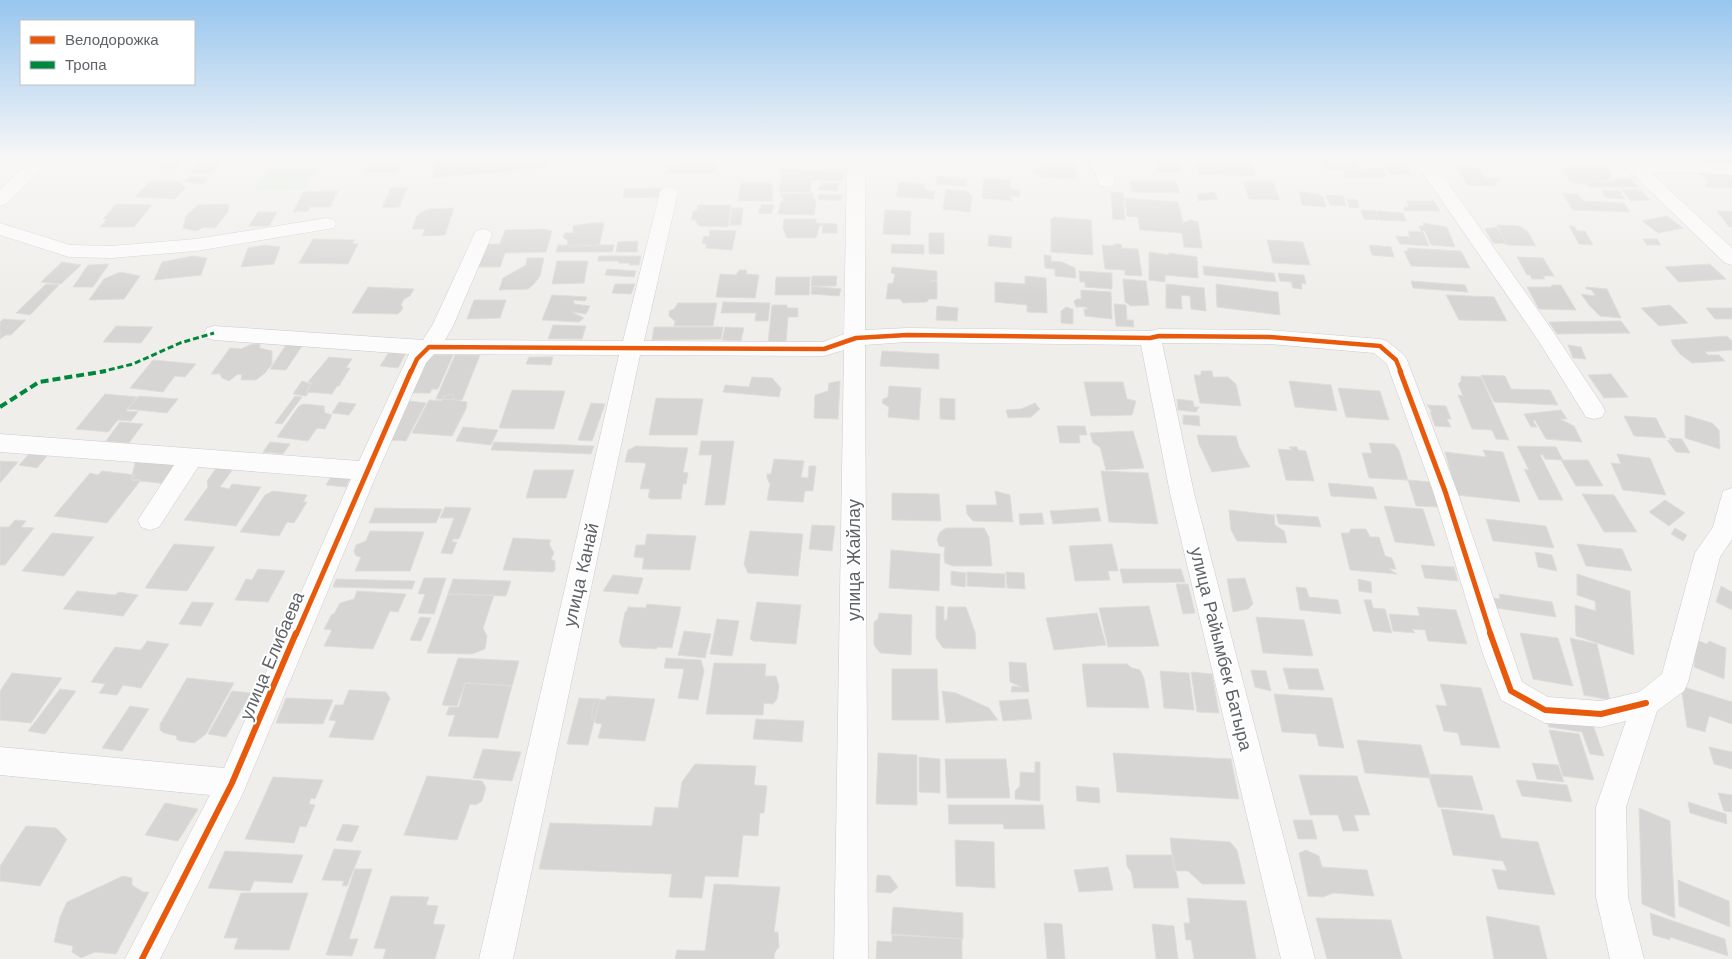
<svg xmlns="http://www.w3.org/2000/svg" width="1732" height="959" viewBox="0 0 1732 959" font-family="'Work Sans',sans-serif">
<style>
.green{fill:#d8ebd6}
.building{fill:#d6d5d3;stroke:#deddd9}
.lines{fill:none;stroke-linecap:round;stroke-linejoin:round}
.minor-casing{stroke:#cbcccc;stroke-width:1}
.minor{fill:#fdfcfc;fill-rule:evenodd}
.quiet-far1{stroke:#00873e;stroke-width:3;stroke-dasharray:6 3;stroke-linecap:butt}
.quiet{stroke:#00873e;stroke-width:4;stroke-dasharray:8 4;stroke-linecap:butt}
.cycleway-far2-casing{stroke:#fff;stroke-width:7}
.cycleway-far1-casing{stroke:#fff;stroke-width:8}
.cycleway-casing{stroke:#fff;stroke-width:9}
.cycleway-far2{stroke:#e8590c;stroke-width:4.5}
.cycleway-far1{stroke:#e8590c;stroke-width:5}
.cycleway{stroke:#e8590c;stroke-width:6}
.labels{text-anchor:middle;stroke-width:4;stroke-linejoin:round;paint-order:stroke}
.street-label{font-size:18px;fill:#5f6368;stroke:#fff}
</style>
<rect width="100%" height="100%" fill="#efeeea"/>
<path class="green" d="M273,160H321L304,189L255,190Z"/>
<path class="building" d="M167,160H184L176,169H159Z
M200,160H225L213,173L190,172Z
M371,160H403L397,172H365Z
M435,160H453L450,176L433,177Z
M453,160H524L523,170L450,176Z
M525,160H548L547,167L524,169Z
M554,160H590V163L553,165Z
M1042,160L1075,162L1076,179L1043,177V175L1033,174V169H1042Z
M1155,160H1178L1181,172H1158Z
M1214,160H1251L1255,176L1199,174L1196,164L1215,165Z
M1320,160H1362L1363,162L1356,164L1359,170H1328L1324,168Z
M1383,160L1405,161L1411,175L1389,174Z
M1538,160H1565L1567,164L1540,162Z
M1701,160H1732V167H1707Z
M716,164L715,172L668,173L669,165Z
M1596,165L1605,167L1611,172V178L1605,181H1570L1564,172V166Z
M1456,167L1478,168L1485,178H1496L1499,181H1494L1497,186L1468,185Z
M1365,168H1383L1387,177H1344L1345,170L1367,171Z
M781,169L844,172L842,181L812,180L813,176H809L810,174L780,172Z
M1700,173L1732,174V188L1707,187L1705,185L1709,183Z
M782,174H808V177H812L810,192H779Z
M190,176L209,178L203,184L183,182Z
M938,176L967,179L966,187L936,184Z
M984,178L1010,180V189L1020,190V197L1010,196L1013,201L982,198Z
M1620,178H1630L1638,187H1589L1587,184H1575L1573,181L1612,182Z
M150,181L179,182L186,187L175,199L135,197Z
M1130,181L1176,182L1180,193L1132,192Z
M1243,181L1273,182L1280,200L1249,199Z
M899,182L925,184L924,190L935,191L934,199L896,197Z
M741,183H770L773,186L772,201H738Z
M821,183L839,184L837,191L818,190Z
M408,187L399,207L382,208L391,188Z
M662,188L660,197L623,198L625,189Z
M946,189L967,191L972,196L970,212L943,209Z
M1603,190L1620,191L1625,199L1609,198L1604,196Z
M1622,190H1641L1650,200L1631,201Z
M338,191L330,207H310L308,211L293,212L303,192Z
M1111,192L1123,193L1125,220L1113,219Z
M1214,192L1218,199L1198,201L1197,194Z
M1299,192L1319,194L1320,196L1323,197L1326,207L1302,205Z
M813,193V199L816,200L814,215L778,214L781,201H784L780,194Z
M1562,193L1578,194L1583,201L1624,203L1630,212L1573,210Z
M820,194L842,195L841,201L818,199Z
M1326,195L1343,196L1346,206L1330,205Z
M1125,198L1178,202L1183,223L1191,220L1198,222L1202,248L1184,247L1182,233L1140,230L1138,217L1127,216Z
M1347,199L1357,200L1359,208L1349,207Z
M1406,201H1434L1440,211H1404V207L1409,206Z
M116,204L152,205L134,227H100L107,219H103Z
M226,204L229,205L228,212L215,228L204,227L196,231L183,228L186,216L198,205Z
M762,204L774,205L771,214L758,213Z
M698,205H731L728,227L699,226L695,220H691L693,211H697Z
M454,208L445,235L422,236L425,229H412L417,216L421,212L430,209Z
M732,208H743L741,225H730Z
M885,210L911,211L910,235L883,234Z
M1361,210L1376,211L1379,220L1364,219Z
M1377,211L1403,213L1406,221L1380,220Z
M1717,211L1732,212V227H1729Z
M258,212H277L269,226H249Z
M1667,216L1683,228L1658,233L1642,221Z
M1054,217L1091,220L1093,255L1051,252V219Z
M784,219H816V223L837,224V233H822L823,225H820L816,238H787L783,228Z
M592,223H603L604,225L599,246L570,247L567,245L568,241L563,237L565,233H573V226Z
M1423,223L1447,227L1455,247L1431,245L1425,231H1421L1419,226H1424Z
M1497,225L1519,226L1527,231L1536,246L1507,245Z
M1569,226H1574L1577,231H1585L1593,245L1579,244Z
M1497,227L1507,244L1493,243L1485,229Z
M544,229L552,231L546,252L505,253L500,267H476L484,244H500L505,230Z
M710,230L736,231L732,250L706,248V244L702,243L704,236L709,237Z
M1408,231L1423,232L1429,246L1400,244L1396,236L1410,237Z
M929,233H944V254H929Z
M989,235L1012,237L1011,248L988,246Z
M313,239L355,240L352,243L358,244L348,264L299,263Z
M1643,239H1657L1661,245H1647Z
M1267,240L1303,242L1310,265L1273,263Z
M638,241L637,252H616L618,242Z
M892,244L924,245V254L891,253Z
M1114,244H1121L1122,248L1138,249L1142,276L1125,275V270L1105,269L1102,245L1114,246Z
M265,245L280,247L274,264L241,267L248,248Z
M558,245H614L612,252H556Z
M1369,245L1391,247L1394,257L1372,255Z
M1407,248L1461,251L1470,268L1411,266L1404,251H1408Z
M1149,252L1169,255V253L1197,257L1198,278L1165,275V282L1149,280Z
M1044,255L1051,256V261L1062,262L1075,268L1076,278L1055,276V269L1045,268Z
M193,256L207,258L201,275L154,280L162,262Z
M599,256H641L639,265H629L630,263H619L618,261H598Z
M1517,257L1543,258L1554,276H1543L1545,279H1532L1530,275H1527Z
M527,258H544L540,276L534,284L528,289L499,290L503,278L526,265Z
M557,261H588L584,283L552,284Z
M62,262L81,265L61,284L41,282Z
M109,264L93,287H73L88,265Z
M1710,264L1726,279L1679,282L1665,267Z
M1203,266L1274,273L1276,282L1204,275Z
M892,267L937,271V280L930,281H937V299H929L927,302L903,303L900,299H886L888,284L893,283L895,274L891,273Z
M607,269L636,271L634,277L605,275Z
M739,270H747L746,274L759,275L755,298L716,297L720,274L736,275Z
M1079,271L1112,273V289L1085,287V282H1080Z
M120,272L140,276L124,299L89,300L104,279Z
M1278,273L1304,275L1306,284L1301,283L1302,289L1293,288L1291,282L1280,281Z
M812,276H837L836,286H811Z
M1025,276L1046,278L1047,313L1027,312V305L995,302V282L1025,284Z
M776,277H810L809,295H775Z
M1123,279L1146,281L1149,305L1131,306L1125,302Z
M1411,281L1465,285L1468,292L1413,288Z
M46,284L59,285L30,315L16,313Z
M615,284H635L631,294L612,293Z
M1166,284L1204,288L1206,311L1191,309L1190,296L1181,295L1182,309L1166,308Z
M1216,284L1278,292L1280,315L1217,307Z
M1552,285H1561L1576,310L1539,309L1527,287H1551Z
M812,286L841,289L839,296L811,294Z
M368,287L414,289L410,296L404,299L401,305L403,307L401,311L398,314L352,313Z
M1586,287L1607,289L1621,318L1600,316L1589,305L1581,294L1595,296L1592,290L1586,289Z
M1081,290L1111,292L1112,319L1085,316L1084,309H1088L1086,307H1076L1074,301L1077,299H1081Z
M552,295L587,297L585,301L574,300V304L590,306L586,314L572,312L584,318L579,322L542,320Z
M1446,295L1494,297L1507,321L1459,320Z
M474,300H506L500,318L467,319Z
M723,302L770,303L768,321H755L756,313H721Z
M678,303H717L713,326H674L675,321L669,316V311L674,309Z
M1114,304L1126,305L1127,320H1133L1134,327L1116,326Z
M772,305H787V308H798V317H788L786,343H768Z
M1670,305L1688,323L1659,326L1641,308Z
M937,306L958,308L957,321L936,320Z
M1066,307L1073,309V324L1061,323V311Z
M1706,308H1732V319H1715Z
M3,319L15,320H26L11,335H6L0,339V322Z
M1621,321L1630,333L1557,334L1549,322Z
M553,325L586,326L582,339H548Z
M116,326L153,327L141,343L103,342Z
M654,327H723L721,339L652,340Z
M725,327L744,328L741,341L722,340Z
M1727,336L1732,341V350L1705,352L1708,355H1719L1725,361L1692,363L1680,354L1673,345L1671,340Z
M252,344H260V348L272,351V364L265,373L256,380H241L242,375L238,374L229,381L222,378L220,374H211L230,348L241,349Z
M286,345L302,346L286,370L270,369Z
M1568,345L1581,347L1586,359L1573,358Z
M882,351L939,354V369L880,366Z
M389,352L406,353L398,368L380,366Z
M429,355H453L438,389H432L430,393H411Z
M455,355H480L462,400L436,399Z
M329,357L352,359L346,368H350L339,386H337L332,394L306,392L312,383L308,382Z
M529,357H553L551,365L526,364Z
M153,360L196,364L185,377L175,376L163,392L130,388Z
M1201,371H1212L1213,377H1228L1236,384L1241,406L1200,403L1194,375H1201Z
M1611,374L1628,397L1604,398L1588,375Z
M1481,375L1505,376L1511,389L1550,390L1558,405L1494,402Z
M1461,376L1481,377L1509,440L1496,439L1492,430L1472,429L1458,395L1463,396L1458,384L1461,381Z
M752,377L772,378L781,388L779,397L723,392L725,385L749,387Z
M302,381L311,384L306,392H309L306,396L293,394Z
M840,381L838,419L814,418L815,395L828,391L829,383Z
M1289,381L1331,385L1337,411L1295,407Z
M1084,382H1123L1127,399L1136,401L1132,415L1091,416Z
M889,386L921,388L919,420L888,417L889,407L882,403L883,399L888,397Z
M1338,388L1380,391L1389,420L1346,417Z
M512,390L565,391L554,429L499,428Z
M105,394L137,397L126,411L138,412L131,421L118,420L108,432L76,429Z
M452,394L455,400L467,402L466,409L452,436L412,433L429,400L442,401L444,396Z
M139,396L178,399L167,413L127,409Z
M295,396L302,397L282,424L275,423Z
M656,398L703,399L697,435H649Z
M940,398L955,399V420L940,419Z
M1177,399L1193,401L1194,407H1199L1196,412L1178,410Z
M408,401L426,403L406,441L389,440Z
M339,402L356,404L349,415L332,413Z
M591,403L605,404L592,441L578,440Z
M1035,403L1040,409L1031,417L1008,418L1006,410L1021,409Z
M304,404L324,406L325,413L332,415L325,429L317,428L308,441L277,437L299,406Z
M1427,405L1446,406L1451,419H1447L1451,427L1435,426L1430,412H1432Z
M1561,410L1567,419H1560L1574,426L1582,442L1546,439L1535,420L1533,421L1537,427H1531L1524,414Z
M1183,415L1199,416L1200,426L1183,424Z
M1685,415L1712,423L1719,430L1720,449L1685,438Z
M1624,416L1656,418L1666,438L1634,436Z
M120,422L143,424L129,443L106,441Z
M1057,426H1085L1087,435H1079L1080,443H1060Z
M463,427L498,430L491,445L456,441Z
M1133,431L1144,468L1106,470L1100,447L1093,443L1090,433Z
M1197,435L1236,436L1239,447L1250,467L1212,472L1199,444Z
M1669,438L1682,439L1690,453L1676,452L1667,440L1672,441Z
M701,441H734L725,505H705L712,455H699Z
M270,442L290,444L283,454L263,452Z
M494,442L594,446L591,454L491,450Z
M1369,443L1394,444L1399,450L1408,480L1369,478L1362,453H1372Z
M636,446L688,448L683,472L688,473L686,484H683L681,499H651L648,497L650,489H640L646,463L625,462L628,450Z
M1517,446L1556,447L1563,460L1545,459L1543,455H1540L1563,500H1539L1524,469L1529,470Z
M1289,447H1297L1298,450L1306,451L1314,481L1286,480L1278,449L1292,450Z
M1483,450L1503,452L1520,502L1457,495L1445,452L1486,457Z
M29,454L47,456L37,468L19,465Z
M1617,454L1650,458L1666,495L1623,490L1611,463L1621,464Z
M136,459L182,463L168,484L131,480Z
M774,459L804,461L801,477L808,478L809,466H816L813,491H805L803,502L767,500L770,484L767,478V474H771Z
M1561,460H1588L1603,486H1576Z
M0,461L18,462L0,483Z
M217,467L233,469L220,487L229,489L232,484L261,487L236,526L184,520L208,487L207,481Z
M534,470H574L566,498H526Z
M102,471L135,475L132,479L141,480L107,523L54,516L90,473L98,475Z
M1101,471L1148,473L1158,524L1109,522Z
M332,475L351,476L346,487L326,485Z
M1408,480L1430,482L1438,507L1416,506Z
M1328,483L1373,487L1377,499L1331,496Z
M273,491L307,495L303,502H307L294,523L287,522L279,536L240,532L265,495Z
M995,491L1010,495L1013,522L973,521L967,514L966,505H997Z
M892,493L939,494L941,521L892,520Z
M1582,494L1614,495L1637,532H1604Z
M1665,500L1685,513L1669,526L1649,512Z
M1384,506L1423,509L1435,546L1395,542Z
M445,507L471,508L459,539H453L452,542H457L452,554L441,553L454,518H440Z
M375,508L442,509L436,523H369Z
M1098,508L1101,521L1053,524L1050,511Z
M1229,510L1274,515L1275,525L1284,531L1287,543L1237,541L1231,530Z
M1042,513L1044,524L1020,525L1019,514Z
M1276,514L1318,517L1321,527L1279,524Z
M1486,519L1546,526L1554,548L1493,541Z
M15,520L26,521L21,527L34,528L5,565H0V527H9Z
M812,525L835,526L832,551L809,549Z
M946,528H984L989,537L992,566H953L945,563L944,555L945,547L939,546L937,539L940,532Z
M1675,528L1687,535L1683,541L1671,534Z
M1351,529H1366L1370,537H1379L1385,556L1392,558L1396,569H1389L1397,574L1350,570L1341,533H1349Z
M370,531L424,532L410,571H355L361,557L356,556L354,551L356,545L366,541Z
M750,531L803,534L798,576L748,573L744,564Z
M52,533L94,537L64,576L22,571Z
M647,534L696,536L690,570L642,569L644,558L634,557L636,545H645Z
M513,538L551,540L549,544L554,553L551,559L555,561V570L553,572L503,570Z
M174,544L215,547L187,591L145,588Z
M1112,544L1118,571H1108L1110,580L1075,581L1069,546Z
M1577,544L1622,549L1632,571L1586,566Z
M891,550L940,554L939,591L889,588Z
M1535,552L1552,555L1557,571L1538,567Z
M1421,565L1454,567L1458,581L1425,578Z
M258,569L285,571L268,602L235,600L246,579L252,580Z
M1120,569H1181L1185,582L1123,583Z
M951,571L966,573L965,587L951,585Z
M967,572L1005,574V588L967,586Z
M1006,572L1024,573L1025,589L1007,588Z
M1577,574L1630,591L1634,655L1576,636L1575,605L1596,611L1595,601L1577,595Z
M613,575L643,578L638,594L603,591Z
M424,578H446L434,614L418,613L425,594H418Z
M1245,578L1253,604L1248,609L1233,612L1227,579Z
M336,579L415,581L412,589L333,587Z
M453,579L511,581L506,596L448,594Z
M1358,579L1371,582L1372,593L1359,591Z
M1176,584H1188L1195,613L1183,614Z
M1721,586L1732,592V610L1716,602Z
M1296,587L1306,588L1309,597L1338,600L1341,614L1300,610Z
M77,591L115,595L119,592L138,595L123,616L63,609Z
M357,591L406,594L398,612L390,611L373,649L324,646L332,630L324,629L332,614H334L340,603L354,599Z
M448,594L494,595L483,628L487,636L485,649L472,654L427,653Z
M1499,594L1552,602L1556,617L1496,608L1493,598L1500,599Z
M1364,600H1371L1373,608L1385,609L1392,633L1373,631Z
M192,602L214,603L201,626L179,624Z
M757,602L801,605L796,644L753,641L750,639Z
M647,604L681,607L672,648L658,647L656,649L622,647L619,642L625,612L627,611L628,607L646,608Z
M936,606L944,607V620H947L948,607H966L975,632L976,649L943,648L936,638Z
M1149,606L1159,646L1108,647L1099,608Z
M1417,607L1456,610L1467,644L1428,641L1425,630L1412,629L1415,633L1393,631L1389,614L1420,616Z
M879,613L912,615L911,655L880,653L874,645V622L878,619Z
M1097,613L1106,645L1054,650L1046,618Z
M420,617L431,618L421,641L410,640Z
M1256,617L1304,620L1313,656L1263,653Z
M717,619L739,621L732,656L710,654Z
M684,631L711,634L705,658L678,655Z
M1520,633L1558,638L1573,686L1533,679Z
M1570,638L1597,644L1610,700L1584,695Z
M1696,640L1707,644L1709,641L1726,648L1724,679L1694,667Z
M147,641L169,644L141,688L123,685L117,695L99,693L105,684L91,682L115,647L141,650Z
M458,658L519,661L512,686L465,683L457,706L442,705Z
M666,658L701,660L704,671L698,700L678,698L684,669L664,668Z
M1009,662L1026,663L1029,692H1011L1012,686L1022,687L1010,682Z
M714,663L766,664L765,676H776L779,686L777,699L773,704L764,703L763,715L706,714Z
M1082,664H1127L1132,668L1140,670L1144,678L1149,708L1087,707Z
M1283,668L1318,669L1324,690L1289,689Z
M892,669H937L939,720H892Z
M1251,670L1266,671L1271,691L1255,687Z
M1160,671L1189,673L1194,710L1164,708Z
M1191,672L1212,674L1219,713L1197,712Z
M12,673L62,678L31,723L0,720V691Z
M187,678L234,683L206,734L194,743L180,741L176,739L177,736L164,733L160,730V724Z
M465,683L512,686L498,738L448,736L455,715H446L449,707H459Z
M1440,684L1481,688L1500,748L1461,745L1458,733L1444,731L1436,705L1447,706Z
M1681,686L1732,702V724L1709,716L1705,732L1687,727Z
M60,689L76,691L45,734L28,731Z
M349,690L386,692L390,698L373,740L329,737L336,721L329,720L335,705H343Z
M232,691L251,693L226,737L208,734Z
M942,691L956,693L989,708L998,720L946,723Z
M1274,694L1332,698L1344,748L1319,746L1316,734L1282,732Z
M607,696L655,699L645,741L598,738L602,724L596,723L592,719V711L595,699L605,700Z
M286,698L333,700L323,724L276,723Z
M579,698L600,699L588,745L567,744Z
M1028,699L1032,719L1003,721L999,701Z
M130,706L149,709L122,751L102,748Z
M1545,716L1593,725L1604,756L1590,754L1582,732L1549,727Z
M756,719L804,721L802,742L753,739Z
M1549,730L1579,734L1594,780L1563,776Z
M1357,740L1421,745L1431,778L1365,773Z
M1709,747L1732,752V769L1714,764Z
M483,749L521,752L512,781L473,778Z
M878,753L917,755V805L876,804Z
M1113,753L1231,759L1239,799L1117,792Z
M919,757L940,759V793L919,792Z
M945,759H1006L1010,798H947Z
M1035,762H1040V801L1015,799V791L1020,786V772L1035,773Z
M1532,763L1558,765L1564,782L1537,779Z
M695,764L756,766L754,785L767,786L764,813H760L758,836L743,835L738,877L705,876L702,898L669,897L672,874L539,869L550,823L652,826L655,807L678,808L682,782Z
M1428,774L1472,776L1483,810L1438,807Z
M1299,775L1357,776L1370,815H1354L1359,831H1343L1338,815H1310Z
M427,776L482,781L486,788L482,801L476,805L470,804L457,840L404,835Z
M273,777L323,780L315,799L311,798L309,804L315,805L306,827L300,826L294,843L245,839Z
M1516,780L1567,785L1572,802L1522,796Z
M1076,786L1099,788L1100,803L1077,801Z
M1718,793L1732,795V812L1724,811Z
M1688,802L1726,814L1727,824L1690,813Z
M165,803L198,809L178,841L145,835Z
M948,805H1043L1045,829H1004L1003,824H949Z
M1639,808L1670,821L1675,918L1642,904Z
M1441,809L1494,815L1501,838L1538,842L1555,895L1498,889L1492,869L1507,871L1503,861L1453,855Z
M1293,820H1312L1317,839H1298Z
M343,824L359,826L352,842L336,840Z
M26,826L56,828L67,839L40,886L0,881V866Z
M1170,838L1230,842L1237,850L1245,884H1202L1188,871H1174Z
M955,840L994,842L995,888L956,886Z
M334,849L361,851L347,886H342L344,881L322,880Z
M1306,850L1319,856L1322,867L1367,870L1374,896L1333,893L1323,897L1308,896L1299,853Z
M225,851L303,855L292,883L254,881L250,891L208,888Z
M1126,855H1173L1179,888H1134L1131,872L1127,866Z
M1108,867L1113,890L1079,892L1074,870Z
M355,869H372L349,939H358L352,956L326,955Z
M877,875L890,876L898,887L891,893L876,892Z
M123,876L132,878V885L143,892H149L116,954L95,952L81,958L72,952L73,946L54,942L60,917L67,902Z
M1678,880L1729,901L1730,927L1679,906Z
M714,884L780,887L774,932H778L779,947L775,952L774,959H675L677,950L705,951Z
M241,893H308L289,950L234,949L238,938H224Z
M391,896L429,897L426,905L438,906L433,924L445,925L435,959H383L386,949L374,948Z
M1187,898L1246,901L1256,959H1194L1191,940H1186L1184,923H1190Z
M893,907L963,913V939L891,934Z
M1650,913L1725,939L1728,956L1670,937V940L1653,935Z
M1486,916L1539,926L1547,959H1494Z
M1316,918L1391,920L1402,959H1327Z
M1044,923L1062,924L1065,959H1047Z
M1152,924L1174,926L1178,959H1156Z
M892,935L962,939V959H876L877,941L892,942Z"/>
<g class="lines">
<defs>
<path id="minor" d="M31,160H50L6,204L0,206V190Z
M847,160H865V330L907,328L1150,331L1159,329L1269,330L1380,339L1387,341L1404,355L1407,360L1457,491L1522,682L1548,697L1601,701L1639,692L1662,674L1695,553L1713,527L1723,491L1732,488V539L1720,557L1688,682L1684,691L1657,711L1626,807L1628,897L1644,959H1610L1596,897V807L1626,721L1601,727L1545,723L1501,700L1483,654L1433,491L1387,364L1374,353L1269,344L1162,343L1194,493L1315,959H1281L1170,493L1141,345L907,342L865,345L868,959H834L844,350L824,356L640,355L513,959H479L619,355L434,354L426,363L378,471L243,793L160,959H125L210,795L0,775V747L224,768L351,479L198,467L159,527L150,530L141,527L138,520L174,465L0,452V434L359,461L409,354L214,340L207,338L204,333L207,328L214,326L423,340L433,324L474,235L476,231L483,229L490,231L492,235L453,326L445,340L623,341L660,192L663,188L669,187L675,188L678,192L644,341L823,342L844,334Z
M1090,160H1108L1115,182L1112,186L1106,187L1100,186Z
M1414,160H1432L1552,330L1602,405L1605,411L1602,417L1594,419L1586,417L1538,340Z
M1618,160H1637L1640,163L1683,162L1732,165V175L1683,172L1651,173L1732,248V265L1725,263Z
M327,218L334,220L336,224L334,228L196,251L111,258L69,257L0,235V223L70,245L111,246L196,239Z"/>
</defs>
<use href="#minor" class="minor-casing"/>
<use href="#minor" class="minor"/>
<path class="quiet-far1" d="M100,372L133,364L180,343L214,333"/>
<path class="quiet" d="M0,407L39,382L106,371"/>
<defs>
<path id="cycleway-far2" d="M411,372L417,359L429,347L824,349L856,338L907,335L1150,338L1159,336L1269,337L1380,346L1396,360L1401,372"/>
<path id="cycleway-far1" d="M1400,371L1445,491L1491,635
M296,635L411,371"/>
<path id="cycleway" d="M1490,633L1511,691L1545,710L1601,714L1646,703
M142,959L232,783L296,633"/>
</defs>
<use href="#cycleway-far2" class="cycleway-far2-casing"/>
<use href="#cycleway-far1" class="cycleway-far1-casing"/>
<use href="#cycleway" class="cycleway-casing"/>
<use href="#cycleway-far2" class="cycleway-far2"/>
<use href="#cycleway-far1" class="cycleway-far1"/>
<use href="#cycleway" class="cycleway"/>
</g>
<linearGradient id="sky" x2="0" y2="1"><stop stop-color="#97c6ef"/><stop offset="0.54" stop-color="#f8f7f6"/><stop offset="1" stop-color="#f8f7f6" stop-opacity="0"/></linearGradient>
<rect width="1732" height="294" fill="url(#sky)"/>
<g class="labels">
<g class="street-label">
<text transform="translate(854 560) rotate(-90)" y="6">улица Жайлау</text>
<text transform="translate(581 575) rotate(-77)" y="6">улица Канай</text>
<text transform="translate(1221 649) rotate(76)" y="6">улица Райымбек Батыра</text>
<text transform="translate(272 656) rotate(-67)" y="6">улица Елибаева</text>
</g>
</g>
<rect x="20" y="20" width="175" height="65" fill="#ffffff" stroke="#bfc1c3"/>
<rect x="30" y="36" width="25" height="8" fill="#e8590c" stroke="#bfc1c3"/>
<text x="65" y="45" font-size="15" fill="#5f6368">Велодорожка</text>
<rect x="30" y="61" width="25" height="8" fill="#00873e" stroke="#bfc1c3"/>
<text x="65" y="70" font-size="15" fill="#5f6368">Тропа</text>
</svg>
